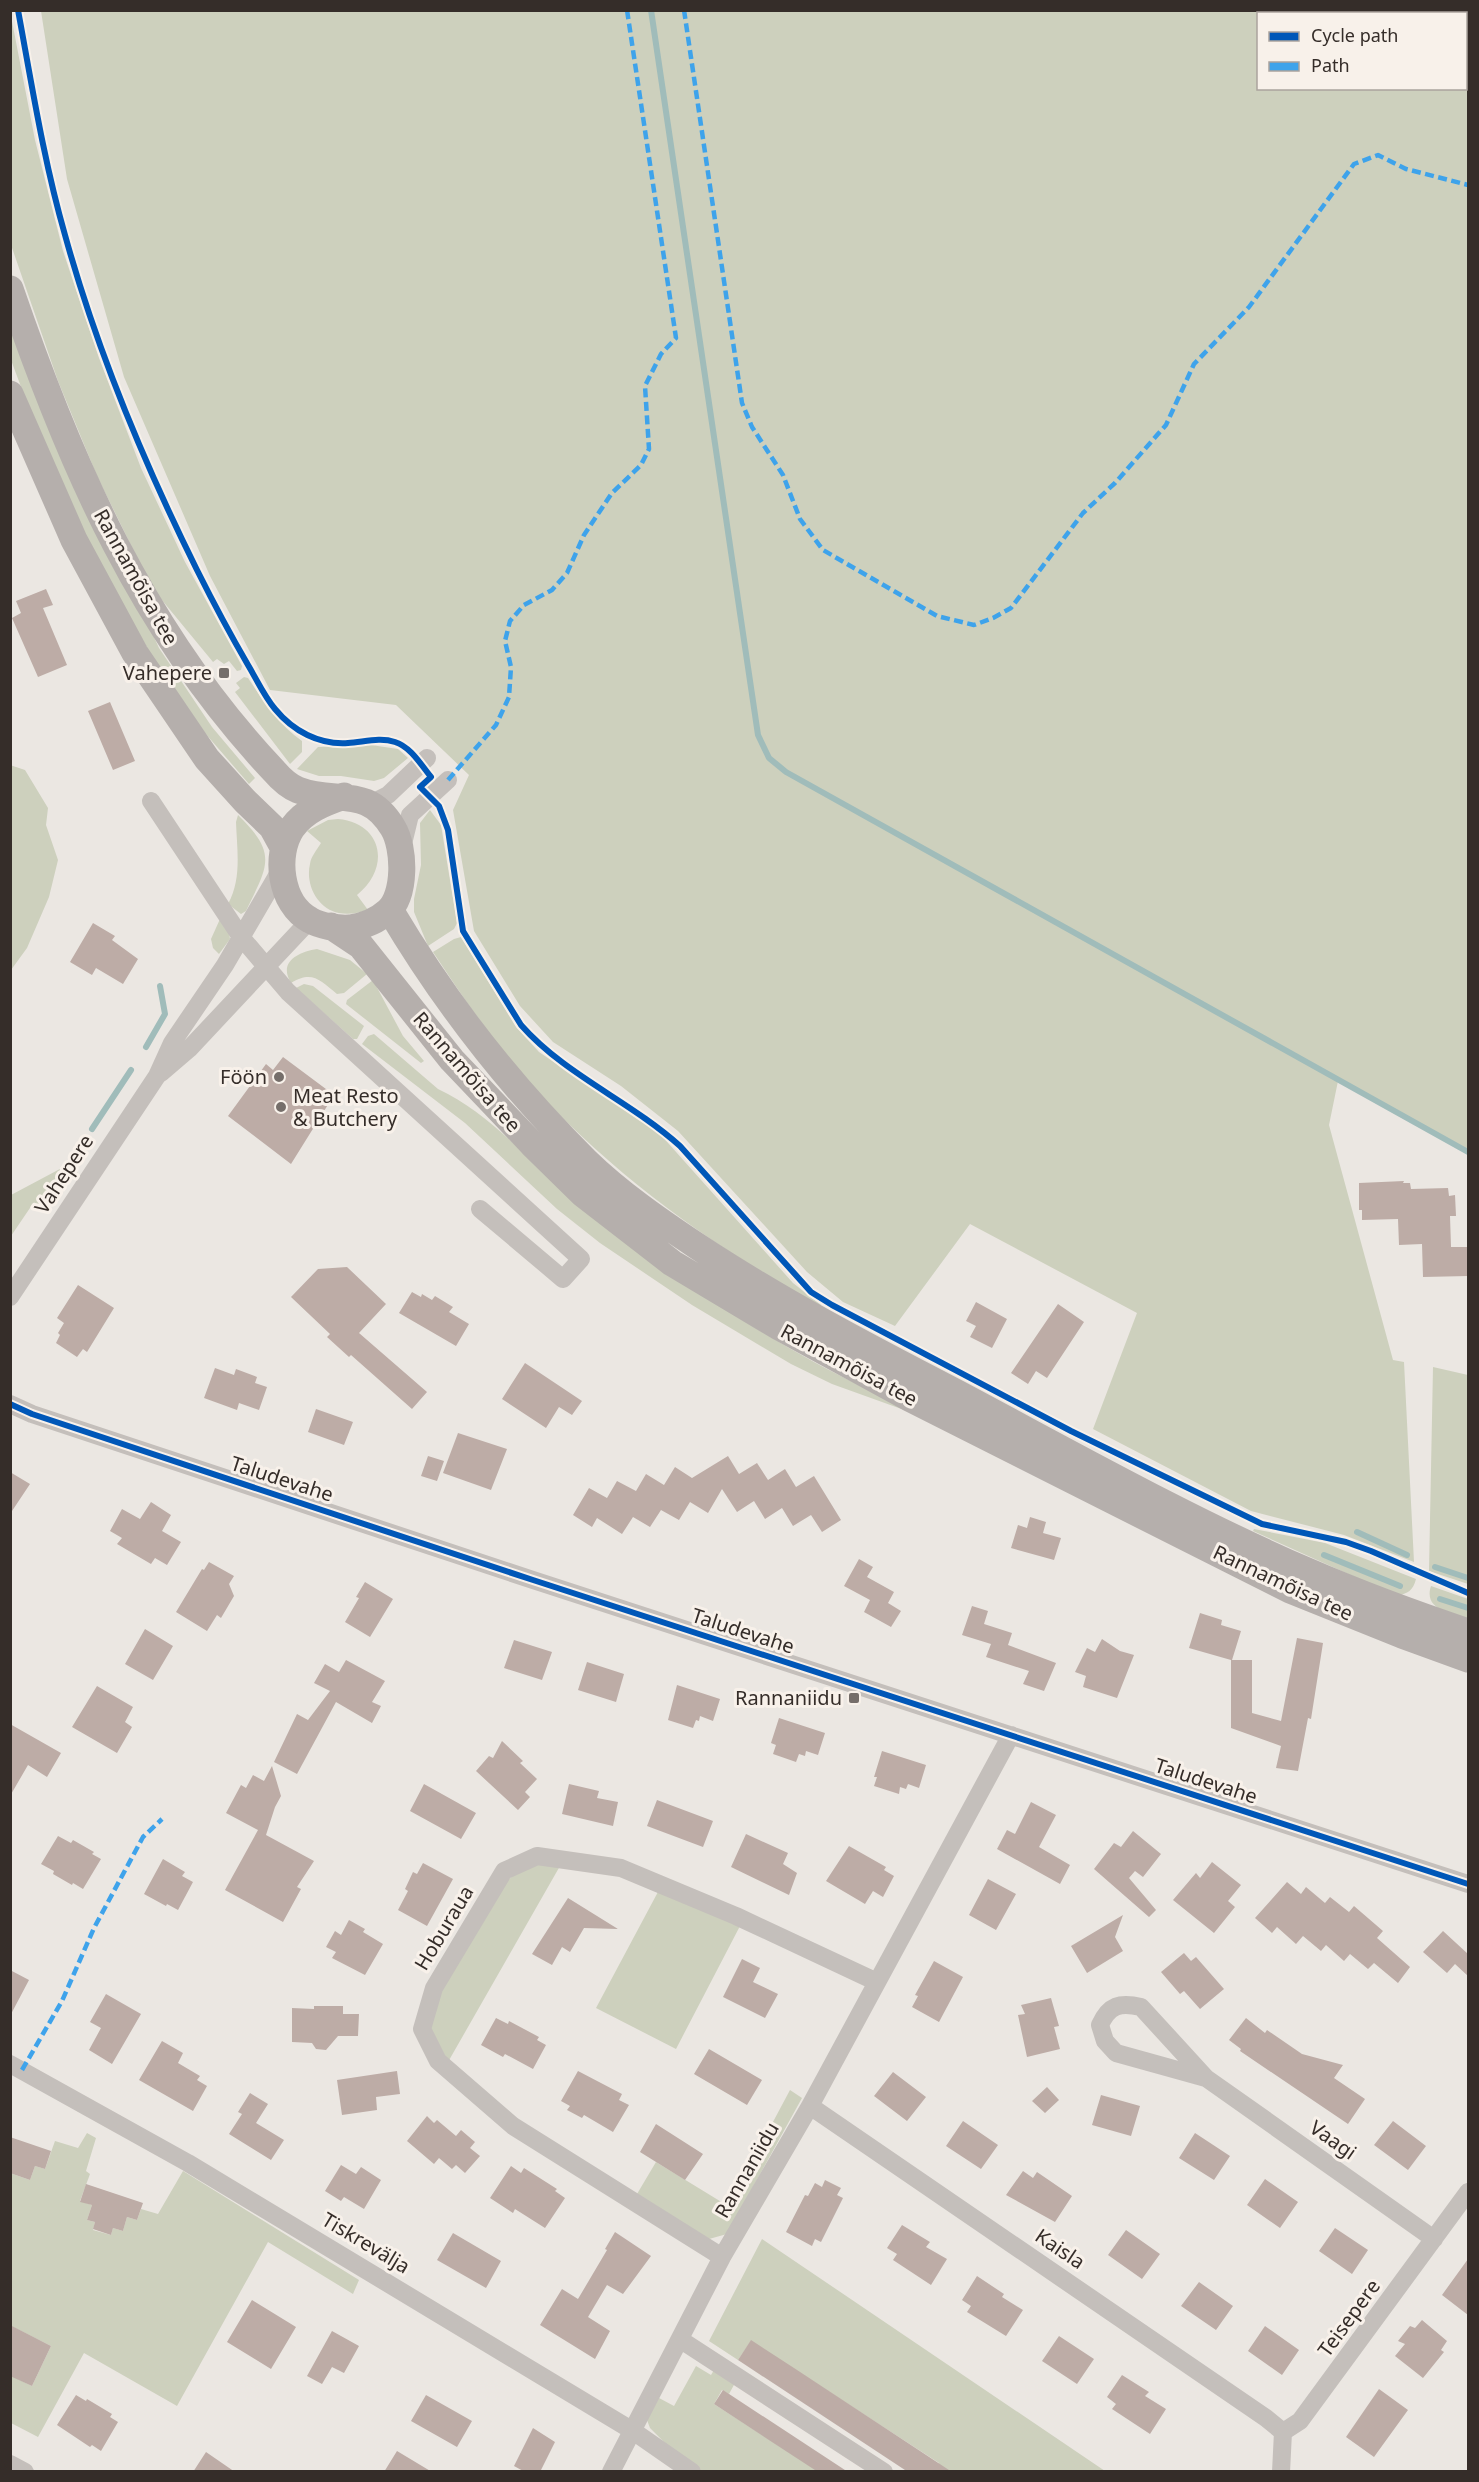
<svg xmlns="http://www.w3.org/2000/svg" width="1479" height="2482" viewBox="0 0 1479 2482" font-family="'Noto Sans',sans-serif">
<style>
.green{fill:#cdd0bd;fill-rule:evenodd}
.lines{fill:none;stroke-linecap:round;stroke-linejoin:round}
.stream{stroke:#a0bcba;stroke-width:6}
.building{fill:#bdaca6}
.street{stroke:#c4bfbb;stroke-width:18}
.secondary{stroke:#b5afac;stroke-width:27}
.quiet{stroke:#3ea3eb;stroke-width:4.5;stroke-dasharray:9 4.5;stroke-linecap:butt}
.cycleway-casing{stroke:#f8f1ea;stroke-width:10}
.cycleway{stroke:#0057b8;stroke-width:6}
.poi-dot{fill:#756e6a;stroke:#f8f1ea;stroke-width:2}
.labels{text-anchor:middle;stroke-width:6;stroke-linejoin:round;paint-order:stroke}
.street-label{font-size:20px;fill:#352d29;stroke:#f8f1ea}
.poi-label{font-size:20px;fill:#352d29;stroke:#f8f1ea;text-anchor:end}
</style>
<rect width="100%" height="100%" fill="#ebe7e2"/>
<path class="green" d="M10,11L35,140L63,251L99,358L141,468L185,562L242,666L241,670L237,671L229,661L224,664L217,659L213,662L152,588L97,476L58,381L10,242Z
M41,11H1468V1152L1338,1081L1329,1125L1393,1360L1404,1362L1414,1562L1344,1535L1251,1511L1093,1429L1137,1313L970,1224L895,1326L843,1302L807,1272L678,1131L621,1086L553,1042L520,1006L474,931L453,810L469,775L396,705L270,690L210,576L124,377L67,179ZM1258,14H1466V88H1258Z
M10,326L159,648L212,727L255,778L249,784L205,733L150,653L83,533L39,435L11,360Z
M244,677L248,678C264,702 278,724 302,741V752L290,764L235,692L240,688L236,683Z
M371,745L398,749L408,758L384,778L374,781L341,776H319L297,769L318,747Z
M10,765L25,770L48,808L46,825L58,860L49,897L27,948L11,970Z
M430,810L441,825L457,923L454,929L428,946L414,912V899L421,865L420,823Z
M238,815C278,854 268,865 246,911L241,914L228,904C242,879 237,850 236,822Z
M338,819C383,823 391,868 357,895L368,910C358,913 349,915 339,913C318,909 305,885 310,864C311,856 317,850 321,843L307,831L328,820Z
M220,919L229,932L230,939L219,954L213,948L211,939Z
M461,937L516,1027L539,1052L660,1134L793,1283L821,1305L820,1307C712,1245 610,1174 527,1080C492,1040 462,996 433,952L454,939Z
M317,949L350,960L367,974L344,993L337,994C320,980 312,970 291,983C278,962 298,952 317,949Z
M373,980L403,1036L424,1061L421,1063L346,1004L347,1000Z
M304,984L313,986L364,1026L357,1039H353L296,988Z
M374,1034L438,1089C502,1119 544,1181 600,1223C669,1273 739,1321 814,1362C845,1379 877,1393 907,1411L832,1384L791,1364L692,1305L600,1243L557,1209L465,1123L362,1044L368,1036Z
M73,1162L78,1172L43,1211L32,1205L11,1236V1195Z
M1433,1367L1468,1375V1584L1429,1571Z
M1254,1529L1325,1543L1416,1579C1413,1591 1408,1593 1397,1596L1253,1531Z
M1431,1586L1468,1599V1619C1451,1613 1423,1610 1431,1586Z
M545,1863L560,1866L448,2062L430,2027L434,2001L504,1884L520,1869Z
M659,1890L740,1926L676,2049L596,2008Z
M790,2090L802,2098L727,2234L709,2239L637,2194L656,2162L728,2206Z
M87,2133L96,2138L86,2171L90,2174L80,2201L92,2205L87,2220L95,2222L93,2230L111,2235L113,2228L123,2231L127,2217L137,2220L141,2209L158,2214L183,2171L359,2280L353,2294L268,2242L177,2406L84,2353L38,2437L11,2423V2378L12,2376L32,2386L51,2346L11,2326L10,2173L30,2180L35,2166L45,2169L55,2141L78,2148Z
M762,2239L1105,2471H934L939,2463L751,2341L738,2360L709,2341Z
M696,2366L711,2375L714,2370L735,2383L729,2394L722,2390L714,2404L818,2471H702L679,2457L650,2428L647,2420L659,2398L674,2406Z"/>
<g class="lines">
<path class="stream" d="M651,10L758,735L769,758L786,772L1468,1152
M146,1047L165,1014L160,986
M92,1129L131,1070
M42,1207L60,1178
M1357,1532L1407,1555
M1324,1555L1400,1586
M1435,1567L1468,1578
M1440,1599L1468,1608"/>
</g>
<path class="building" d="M46,589L53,605L43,608L67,665L38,677L12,618L21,613L16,601Z
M110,702L135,761L113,770L88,711Z
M93,923L115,936L112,940L138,959L123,984L96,968L92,975L70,962Z
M283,1057L334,1095L291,1164L228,1116L266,1064L273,1070Z
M1404,1181L1403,1183H1410L1411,1189L1448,1188L1449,1196L1455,1195L1456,1216H1450L1451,1247H1468V1276L1423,1277L1422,1244L1399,1245L1398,1219L1362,1220V1210H1359V1183Z
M347,1267L386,1304L359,1333L427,1392L412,1409L351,1355L349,1357L327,1337L330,1334L291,1297L318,1269Z
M78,1285L114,1308L87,1352L83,1349L77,1357L56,1343L60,1335L58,1333L64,1323L57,1318Z
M412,1292L421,1297L422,1294L432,1300L435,1296L453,1307L449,1312L469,1324L456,1346L399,1313Z
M976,1302L1007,1319L992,1348L970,1337L976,1326L966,1321Z
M1058,1304L1084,1322L1047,1378L1036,1371L1028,1384L1011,1373Z
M525,1363L582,1401L572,1415L559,1407L546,1428L502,1399Z
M215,1368L234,1375L236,1369L257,1377L255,1383L267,1387L259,1410L239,1403L237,1410L204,1398Z
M316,1409L353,1422L344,1445L308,1432Z
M458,1433L507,1449L491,1490L443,1473Z
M428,1456L444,1461L437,1481L421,1476Z
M728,1456L739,1474L757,1463L768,1480L785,1469L796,1487L814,1476L841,1520L822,1532L811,1515L793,1526L782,1508L765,1519L754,1501L737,1512L722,1489L708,1513L690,1502L679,1520L661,1510L650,1527L633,1517L622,1534L597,1518L592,1527L573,1515L589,1488L607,1498L617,1481L636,1491L646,1474L664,1485L675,1467L692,1478Z
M10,1472L30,1484L10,1514Z
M151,1502L171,1515L162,1531L181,1542L167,1565L155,1558L151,1564L117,1544L122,1538L110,1531L122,1509L140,1519Z
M1030,1517L1046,1522L1043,1533L1061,1538L1054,1560L1011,1548L1018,1525L1027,1528Z
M859,1559L873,1567L867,1577L894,1592L888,1603L901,1611L891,1627L864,1612L870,1600L844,1586Z
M209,1562L234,1576L229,1584L234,1596L221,1618L217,1615L207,1631L176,1612L202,1569L204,1570Z
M365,1582L393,1599L370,1637L345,1622L359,1598L356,1597Z
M972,1606L988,1611L984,1624L1012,1633L1008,1645L1056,1663L1044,1691L1023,1684L1029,1671L986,1657L991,1644L962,1635Z
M1200,1613L1222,1620L1221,1625L1241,1631L1232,1660H1252V1713L1281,1721L1297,1638L1323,1643L1311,1719L1308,1718L1298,1771L1276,1768L1281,1746L1231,1728V1660L1189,1648Z
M145,1629L173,1646L153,1680L125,1664Z
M1102,1639L1120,1651L1134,1655L1117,1698L1083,1687L1086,1676L1075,1672L1087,1648L1095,1652Z
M514,1640L552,1652L542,1680L504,1668Z
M346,1660L385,1681L372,1702L381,1706L372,1723L336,1702L297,1774L274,1762L297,1714L308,1720L330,1691L314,1683L325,1664L339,1672Z
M587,1662L624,1674L616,1702L578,1690Z
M677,1685L720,1699L713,1721L700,1716L699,1721L696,1720L693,1728L668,1720Z
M97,1686L133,1707L125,1722L132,1727L117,1753L72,1727Z
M779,1718L825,1733L818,1755L806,1751L805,1756L799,1754L796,1762L773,1754L776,1745L771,1743Z
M10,1724L61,1753L47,1777L28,1765L10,1796Z
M502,1741L523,1761L520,1763L537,1779L525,1792L530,1797L518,1810L476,1771L489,1756L493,1758Z
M882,1751L926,1765L919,1788L908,1784L906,1789L900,1787L899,1794L874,1786L877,1777H874Z
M272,1766L281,1796L275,1807L266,1835L314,1861L297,1887L301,1889L283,1922L225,1890L258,1830L226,1813L241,1785L246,1788L253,1775L264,1781Z
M424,1784L476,1813L461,1839L410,1811Z
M569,1784L599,1791L597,1798L618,1802L613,1826L562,1814Z
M657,1800L713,1821L703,1847L647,1826Z
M1031,1802L1056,1815L1039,1847L1070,1865L1060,1884L997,1849L1007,1830L1015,1834Z
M1133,1831L1161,1854L1143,1877L1135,1871L1129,1878L1156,1910L1149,1917L1094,1869L1114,1843L1121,1847Z
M746,1834L788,1853L783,1864L797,1873L789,1895L731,1867Z
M58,1836L71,1843L73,1840L94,1852L92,1854L101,1859L83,1889L73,1883L72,1885L53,1874L54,1871L41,1864Z
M849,1846L886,1867L884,1870L894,1876L883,1897L873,1891L865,1904L826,1881Z
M163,1859L185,1872L182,1876L193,1882L178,1910L167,1904L166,1906L144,1894Z
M1212,1862L1241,1885L1228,1901L1235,1907L1214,1933L1173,1900L1196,1873L1200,1878Z
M423,1863L453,1879L427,1926L398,1910L408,1891L405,1889L413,1872L417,1874Z
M988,1879L1016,1894L996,1930L969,1915Z
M1287,1882L1301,1894L1306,1887L1325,1903L1330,1897L1349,1912L1354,1906L1383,1931L1377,1938L1410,1967L1398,1983L1374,1963L1368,1969L1350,1954L1344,1961L1326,1945L1321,1951L1303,1936L1296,1944L1277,1927L1272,1933L1255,1918Z
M568,1898L618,1929L584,1928L570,1952L562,1947L552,1965L532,1954Z
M1123,1915L1115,1937L1123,1951L1087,1973L1071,1946Z
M349,1920L365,1929L363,1932L383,1944L365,1975L332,1958L336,1952L326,1947L335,1931L341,1935Z
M1443,1931L1468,1954V1976L1455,1964L1447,1973L1423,1952Z
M1184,1953L1191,1961L1196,1957L1224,1989L1200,2009L1184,1991L1180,1994L1161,1972Z
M742,1959L760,1968L753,1982L778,1994L765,2018L723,1997Z
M934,1961L963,1977L939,2022L912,2007L918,1996L915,1995Z
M10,1970L29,1980L10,2016Z
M106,1994L141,2014L112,2064L89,2050L101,2028L90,2022Z
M1051,1998L1059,2026L1054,2027L1060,2049L1027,2057L1018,2015L1025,2014L1021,2005Z
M314,2006H343V2014H359L358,2036H338L326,2050L316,2049L312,2043L292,2042V2008L314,2009Z
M496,2018L508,2024L509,2021L539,2037L537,2040L546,2045L533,2069L505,2054L503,2057L481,2045Z
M1246,2018L1265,2033L1267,2030L1302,2054L1343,2065L1334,2078L1365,2099L1348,2124L1240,2051L1241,2049L1229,2040Z
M162,2041L183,2053L178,2063L200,2076L197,2080L207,2086L193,2111L139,2080Z
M709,2049L762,2080L747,2105L694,2074Z
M397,2071L400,2094L376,2097L377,2110L342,2115L337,2080Z
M578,2071L622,2094L619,2100L629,2105L613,2132L584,2115L582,2118L567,2110L570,2106L561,2101Z
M893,2072L926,2097L907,2121L874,2096Z
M1047,2087L1059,2100L1045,2113L1032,2101Z
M250,2093L268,2104L256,2123L284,2140L271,2160L229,2134L242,2114L238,2112Z
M1101,2095L1140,2106L1131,2136L1092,2125Z
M427,2116L434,2123L437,2120L456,2136L461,2130L475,2142L470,2148L480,2156L465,2173L456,2165L452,2169L439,2158L434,2164L407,2141Z
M963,2121L998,2145L981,2169L946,2146Z
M1393,2121L1426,2146L1408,2170L1374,2145Z
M656,2124L703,2154L685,2180L640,2152Z
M1195,2133L1230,2156L1214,2180L1179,2158Z
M10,2137L51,2151L45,2169L35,2166L30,2180L10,2173Z
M341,2165L356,2174L361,2167L381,2180L364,2209L344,2197L341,2201L325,2191Z
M511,2166L521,2173L524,2168L557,2189L555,2191L565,2198L545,2228L515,2209L513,2213L490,2198Z
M1023,2171L1033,2178L1037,2172L1072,2196L1055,2222L1006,2195Z
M1265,2179L1298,2202L1280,2228L1247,2205Z
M825,2180L841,2188L837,2195L843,2198L821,2242L815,2239L812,2246L786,2232L805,2195L808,2196L815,2183L822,2187Z
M86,2184L143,2203L137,2220L127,2217L123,2231L113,2228L111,2235L93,2229L95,2222L87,2220L92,2205L80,2202Z
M902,2225L930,2242L926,2247L947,2259L931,2285L893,2260L897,2254L887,2248Z
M1335,2228L1368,2250L1352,2274L1319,2251Z
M1126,2230L1160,2254L1142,2279L1108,2255Z
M615,2232L651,2256L623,2294L607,2285L588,2317L610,2331L595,2359L540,2325L562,2289L578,2299L607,2250L605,2249Z
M453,2233L501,2261L486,2288L437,2260Z
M1468,2259V2315L1442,2295Z
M977,2276L1004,2294L1002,2297L1023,2310L1006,2336L967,2312L971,2306L962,2300Z
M1199,2282L1233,2306L1216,2330L1181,2306Z
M252,2300L296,2327L271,2369L227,2342Z
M1422,2320L1447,2341L1441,2350L1444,2352L1423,2378L1395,2356L1405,2344L1398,2341L1410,2326L1415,2328Z
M10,2325L51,2346L32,2386L10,2376Z
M1265,2326L1299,2350L1282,2375L1248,2351Z
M332,2331L359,2346L344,2373L332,2367L322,2384L307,2376Z
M1059,2336L1094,2359L1077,2384L1042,2361Z
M751,2340L794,2368L952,2472H908L738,2360Z
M1122,2375L1149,2392L1145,2396L1166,2409L1150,2434L1112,2409L1116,2404L1107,2397Z
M1379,2389L1408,2410L1374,2457L1346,2437Z
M723,2390L848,2472H818L775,2444L714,2404Z
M76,2395L86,2401L87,2399L112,2414L110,2417L118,2422L101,2451L92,2445L90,2447L57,2425Z
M426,2395L472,2421L457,2447L411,2421Z
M533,2428L555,2442L540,2472H525L514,2466Z
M397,2451L432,2472H384Z
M206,2452L235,2472H193Z"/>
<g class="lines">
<path class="street" d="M151,801L241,937L288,992L581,1259L563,1279L480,1209
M372,803L388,795L427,758
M402,848L410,815L448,780
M161,1073L189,1049L310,920
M10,1297L157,1076L172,1043L225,965L281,869
M10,1404L32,1414L533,1580L1468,1884
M10,2064L188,2163L633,2431L692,2472
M1206,2078L1141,2007C1120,2002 1109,2005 1100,2025L1105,2041L1116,2053L1206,2078L1434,2239
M810,2106L1266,2418L1283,2432
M722,2257L513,2126L438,2061L422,2029L434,1988L504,1871L537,1856L621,1868L736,1916L877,1982
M681,2340L884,2472
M10,2464L25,2472
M611,2472L722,2257L810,2106L1011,1735
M1281,2472L1283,2432L1300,2421L1468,2192"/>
<path class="secondary" d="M10,289C71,467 143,632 274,771C280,778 288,786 298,790C336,805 367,784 393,828C405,848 406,895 388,911C378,920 364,926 350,928C339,929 320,926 310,920C280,904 274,855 292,828C305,810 324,803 344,796
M10,394L74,540L135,653L207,759L245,801L272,827L283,847
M390,910C444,1001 510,1086 586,1161C619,1193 658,1220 697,1246C780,1301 868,1347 957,1393C1072,1454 1187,1519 1307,1571C1360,1594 1414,1614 1468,1632
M331,926L361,946L452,1060L532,1144L583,1194L672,1263L779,1327L909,1398L1290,1590L1402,1635L1468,1659"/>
<path class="quiet" d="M684,10L742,403L752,427L783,475L800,519L823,550L937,616L974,625L993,618L1011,608L1083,513L1115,483L1166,425L1194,364L1249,307L1354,164L1378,155L1406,169L1468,185
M448,780L496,725L509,697L511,667L505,641L510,621L524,605L552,590L567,573L584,535L612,493L641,465L649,449L645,386L661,354L676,338L627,10
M22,2070L62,2001L94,1928L143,1837L162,1819"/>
<defs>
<path id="cycleway" d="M18,10C32,86 44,162 65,235C97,351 144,463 197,570C213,602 230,634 248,665C257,680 264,696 275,709C293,731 319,745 348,743C364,742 380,737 395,742C411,747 421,765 431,777L420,787L439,806L448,830L463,931L521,1025C565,1075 630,1101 680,1146L811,1292L832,1305L1071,1431L1262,1524L1346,1542L1371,1551L1468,1593
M10,1404L32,1414L533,1580L1468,1884"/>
</defs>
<use href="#cycleway" class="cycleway-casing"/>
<use href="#cycleway" class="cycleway"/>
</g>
<g class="poi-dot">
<rect x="218" y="667" width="12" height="12" rx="3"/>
<circle cx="279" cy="1077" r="6"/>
<circle cx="281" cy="1107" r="6"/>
<rect x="848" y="1692" width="12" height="12" rx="3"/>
</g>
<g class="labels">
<g class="street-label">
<text transform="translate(136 577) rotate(61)" y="7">Rannamõisa tee</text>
<text transform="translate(467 1072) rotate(49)" y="7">Rannamõisa tee</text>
<text transform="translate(64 1174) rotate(-57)" y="7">Vahepere</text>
<text transform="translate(849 1365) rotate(28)" y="7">Rannamõisa tee</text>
<text transform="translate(282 1479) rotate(18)" y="7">Taludevahe</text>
<text transform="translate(1283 1583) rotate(25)" y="7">Rannamõisa tee</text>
<text transform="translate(743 1631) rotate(18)" y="7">Taludevahe</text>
<text transform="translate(1206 1781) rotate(18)" y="7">Taludevahe</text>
<text transform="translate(444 1928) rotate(-59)" y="7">Hoburaua</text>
<text transform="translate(1333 2140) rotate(35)" y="7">Vaagi</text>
<text transform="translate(747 2170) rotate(-60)" y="7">Rannaniidu</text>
<text transform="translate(366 2243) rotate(31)" y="7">Tiskrevälja</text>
<text transform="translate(1060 2249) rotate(34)" y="7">Kaisla</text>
<text transform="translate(1349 2318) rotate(-54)" y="7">Teisepere</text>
</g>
<g class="poi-label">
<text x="212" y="680">Vahepere</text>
<text x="267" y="1084">Föön</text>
<text x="293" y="1103" text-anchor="start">Meat Resto<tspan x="293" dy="23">&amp; Butchery</tspan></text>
<text x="842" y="1705">Rannaniidu</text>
</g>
</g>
<rect width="1479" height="2482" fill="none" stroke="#352d29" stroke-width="24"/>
<rect x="1257" y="12" width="210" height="78" fill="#f8f1ea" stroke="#aaa39d" stroke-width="1.5"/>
<rect x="1269" y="32" width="30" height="9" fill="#0057b8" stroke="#aaa39d" stroke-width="1.5"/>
<text x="1311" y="42" font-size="18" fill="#352d29">Cycle path</text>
<rect x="1269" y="62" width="30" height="9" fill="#3ea3eb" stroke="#aaa39d" stroke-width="1.5"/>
<text x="1311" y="72" font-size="18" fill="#352d29">Path</text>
</svg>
